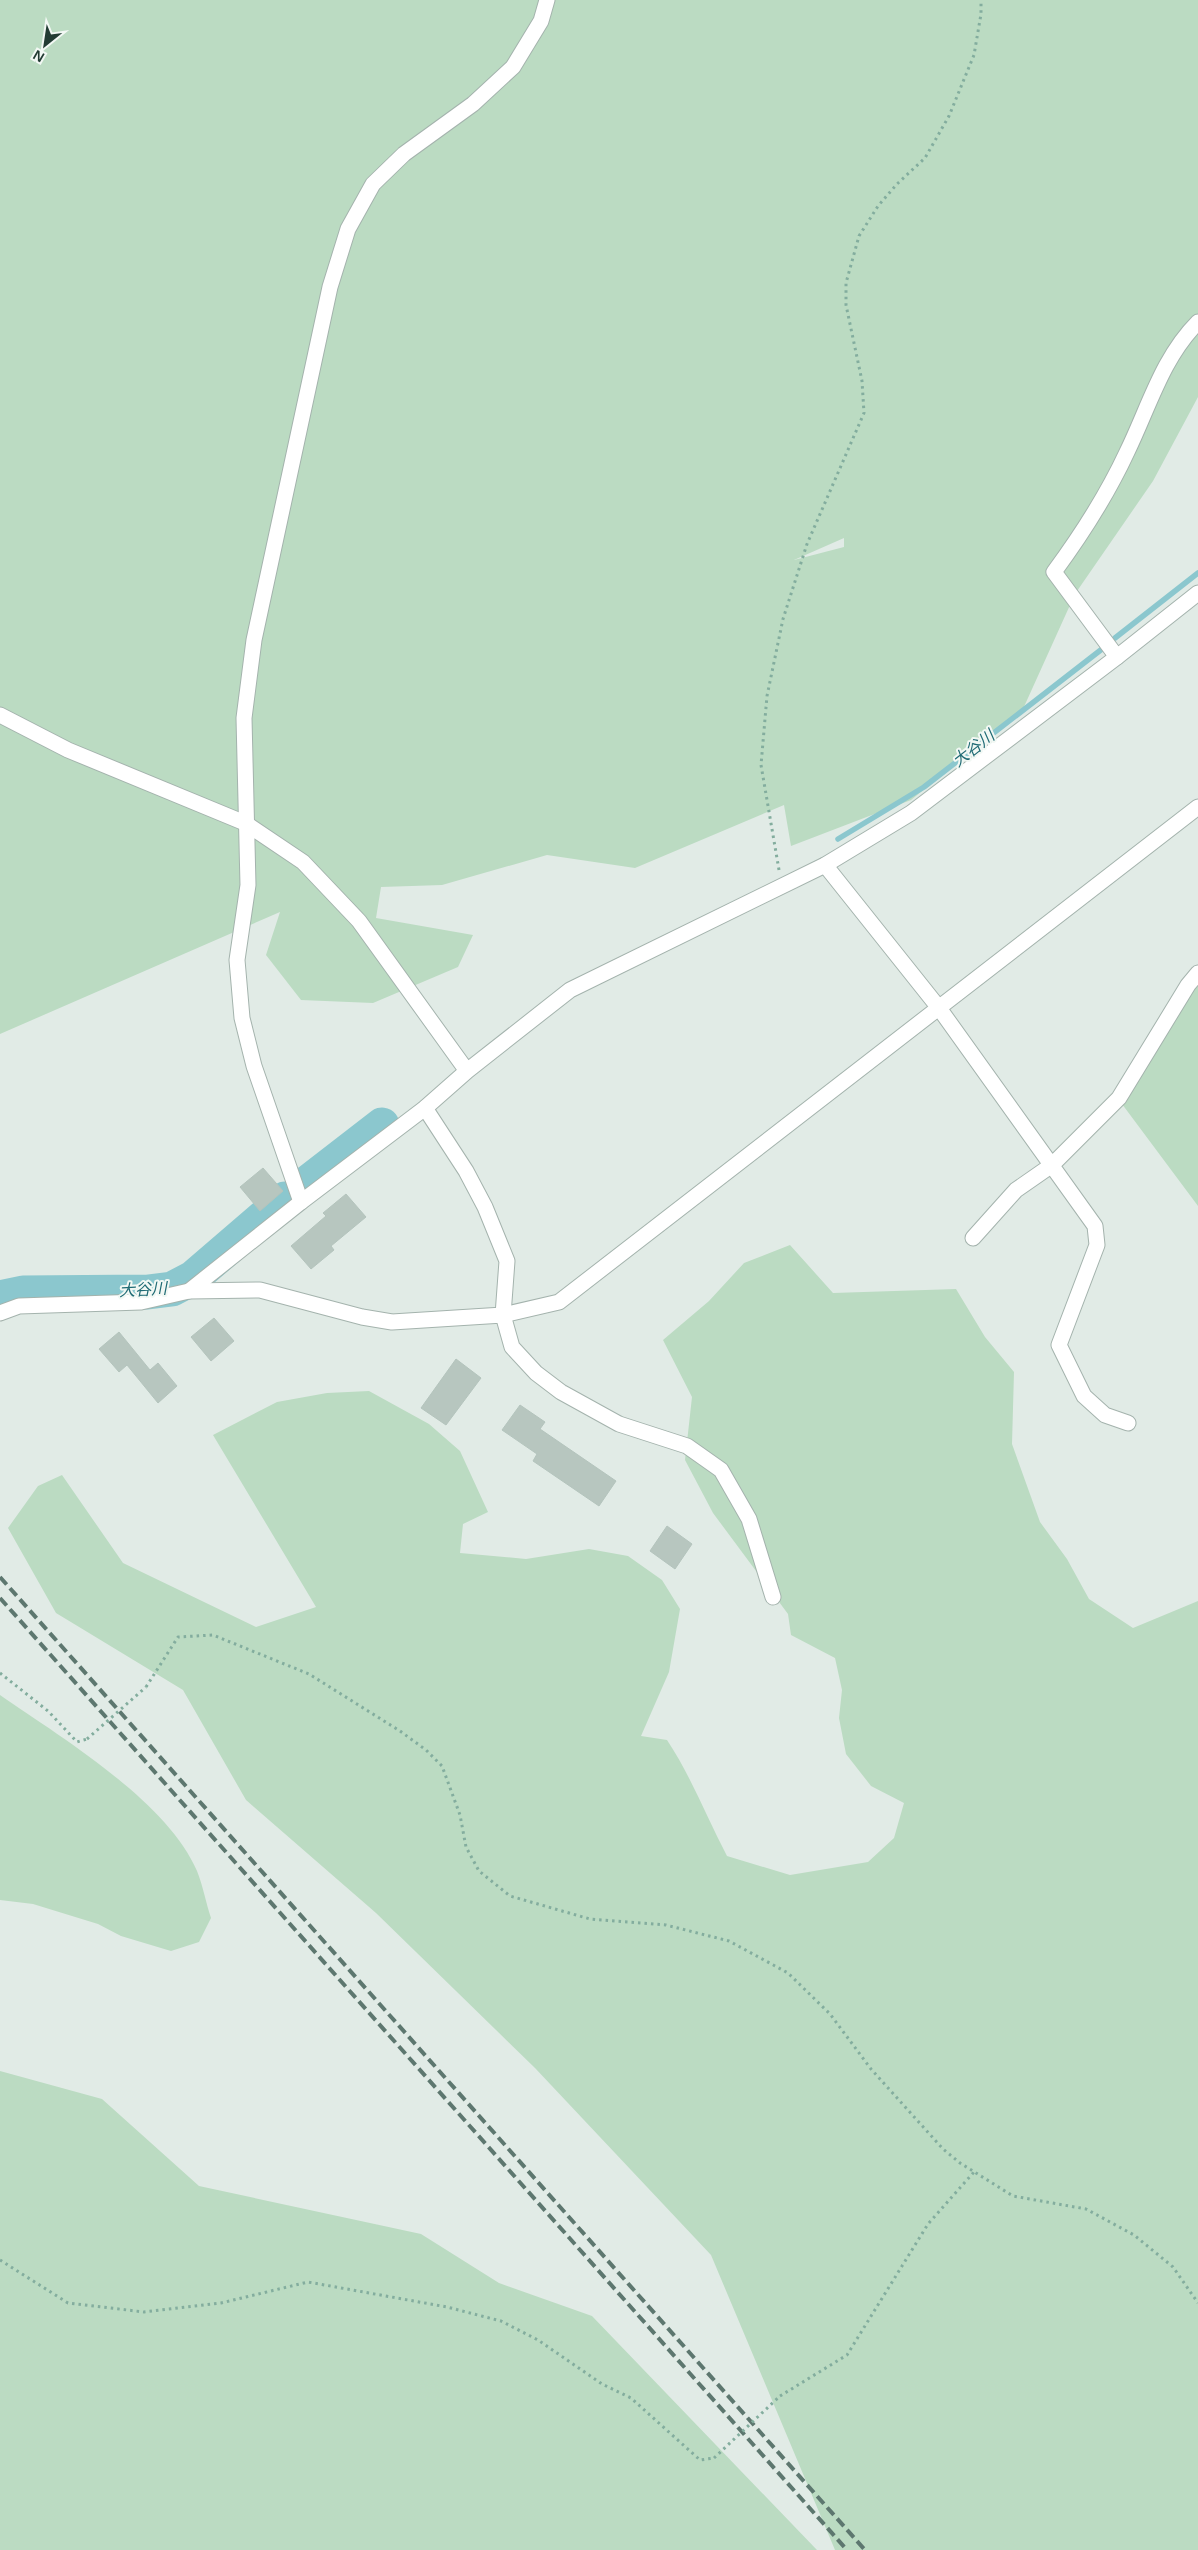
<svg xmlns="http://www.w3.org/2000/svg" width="1198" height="2550" viewBox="0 0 1198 2550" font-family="Helvetica,'Noto Sans JP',sans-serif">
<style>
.green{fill:#bbdbc2;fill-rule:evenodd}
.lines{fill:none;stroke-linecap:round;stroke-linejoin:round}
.stream{stroke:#8bc7ce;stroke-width:5.5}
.river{stroke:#8bc7ce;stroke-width:35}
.building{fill:#b7c6bf;stroke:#b4c4bd}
.minor-casing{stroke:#a4b3ad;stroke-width:17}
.tertiary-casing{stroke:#a4b3ad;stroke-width:17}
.path{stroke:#83ad9e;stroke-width:3;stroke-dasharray:2.5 4;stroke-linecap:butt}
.minor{stroke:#fff;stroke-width:15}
.tertiary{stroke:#fff;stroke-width:15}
.rail{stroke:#5d776f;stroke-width:4;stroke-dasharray:10 5;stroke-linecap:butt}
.path-bridge{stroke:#83ad9e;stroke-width:3;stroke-dasharray:2.5 4;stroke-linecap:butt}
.labels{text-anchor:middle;stroke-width:4;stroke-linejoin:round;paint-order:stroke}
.water-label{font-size:16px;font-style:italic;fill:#1f6a74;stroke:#f2f8f4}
</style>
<rect width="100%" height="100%" fill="#e1ebe6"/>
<path class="green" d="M0,0H1198V397L1153,481L1075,594L1023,709L911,800L791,846L784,805L635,868L547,855L442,885L381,887L376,918L473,935L458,967L373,1003L301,1000L266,955L280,912L0,1034ZM844,538V547L794,560Z
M1198,974V1206L1122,1104Z
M790,1245L833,1293L956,1289L985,1337L1014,1372L1012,1444L1040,1522L1067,1559L1089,1599L1133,1628L1198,1601V2550H835L711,2255L535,2068L376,1913L246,1800L183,1690L56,1613L8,1528L38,1486L62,1475L123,1563L256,1627L316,1607L213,1435L277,1402L327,1393L369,1391L429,1424L460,1451L488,1512L463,1524L460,1553L526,1559L589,1549L628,1556L662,1580L680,1609L669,1672L641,1736L667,1740C691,1776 707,1818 727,1856L790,1875L868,1862L894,1838L904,1803L871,1786L846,1754L839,1718L842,1690L835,1658L791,1635L788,1614L713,1513L685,1460L692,1397L663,1340L709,1301L744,1263Z
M0,1695C62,1738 167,1801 197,1871C203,1886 206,1903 211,1918L199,1942L171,1951L121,1936L98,1924L33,1904L0,1900Z
M0,2071L102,2099L199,2186L421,2234L499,2283L592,2316L817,2550H0Z"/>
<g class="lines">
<path class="stream" d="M1115,638L1198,573
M838,839L924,787L1102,649"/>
<path class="river" d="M307,1183L382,1125
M0,1298L23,1293L148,1292L172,1289L193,1278L285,1199"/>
</g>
<path class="building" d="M263,1168L283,1191L260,1211L240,1187Z
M346,1194L366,1217L331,1246L334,1250L311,1269L291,1246L326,1216L323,1213Z
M214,1318L234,1341L211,1361L191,1337Z
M119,1332L150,1370L158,1363L177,1386L158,1403L127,1365L119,1372L99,1349Z
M456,1359L481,1378L446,1425L421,1408Z
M520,1405L545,1422L540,1429L616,1481L599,1506L533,1461L537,1454L502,1430Z
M667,1526L692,1544L675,1569L650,1551Z"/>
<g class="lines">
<defs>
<path id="minor" d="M1117,657L1054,572C1082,534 1107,495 1127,452C1149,407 1162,358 1198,322
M825,865L939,1008L1095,1226L1097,1245L1059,1345L1084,1396L1105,1415L1128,1423
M425,1108L466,1171L485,1207L507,1261L503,1315L512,1347L536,1373L561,1392L619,1424L687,1446L721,1470L749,1519L773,1597
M301,1202L254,1066L242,1018L237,960L248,885L244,718L254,640L330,287L348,229L373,184L404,154L473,104L513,67L541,21L547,0
M973,1238L1016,1190L1052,1165L1119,1098L1188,985L1198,973
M189,1291L260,1290L362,1317L392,1322L503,1315L559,1302L1198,807"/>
<path id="tertiary" d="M0,715L68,750L245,823L303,862L359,921L467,1071
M0,1313L19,1306L141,1302L189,1291L301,1202L425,1108L467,1071L570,990L825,865L911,813L1117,657L1198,593"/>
</defs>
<use href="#minor" class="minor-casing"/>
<use href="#tertiary" class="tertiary-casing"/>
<path class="path" d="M779,870L761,765L767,696L783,619L807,544L864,413L862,381L846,305V283L859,236L878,206L897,184L925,158L949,116L974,55L981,14V0
M0,1673L48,1711L77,1742L87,1739
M146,1687L178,1637L213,1635L309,1674L400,1731L426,1750L442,1766L460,1815L466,1847L479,1871L510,1896L590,1919L666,1925L729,1941L788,1973L830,2014L871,2069L943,2149L960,2163L1013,2196L1086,2209L1134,2235L1173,2267L1198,2303
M0,2260L68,2303L144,2312L221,2303L308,2282L447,2307L501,2321L538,2340L602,2384L631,2398L700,2460L714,2458
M780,2396L847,2355L928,2224L974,2172"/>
<use href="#minor" class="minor"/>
<use href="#tertiary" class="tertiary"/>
<path class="rail" d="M0,1577L865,2550
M0,1598L847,2550"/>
<path class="path-bridge" d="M87,1739L146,1687
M714,2458L780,2396"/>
</g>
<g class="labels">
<g class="water-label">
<text transform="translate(973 748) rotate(-38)" y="6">大谷川</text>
<text transform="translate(143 1289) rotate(-3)" y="6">大谷川</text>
</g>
</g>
<g transform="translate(45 45) rotate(210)" stroke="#f2f8f4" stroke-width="4" paint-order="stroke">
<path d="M0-4L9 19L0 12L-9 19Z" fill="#223b33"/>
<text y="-8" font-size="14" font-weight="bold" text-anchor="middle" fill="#223b33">N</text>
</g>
</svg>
